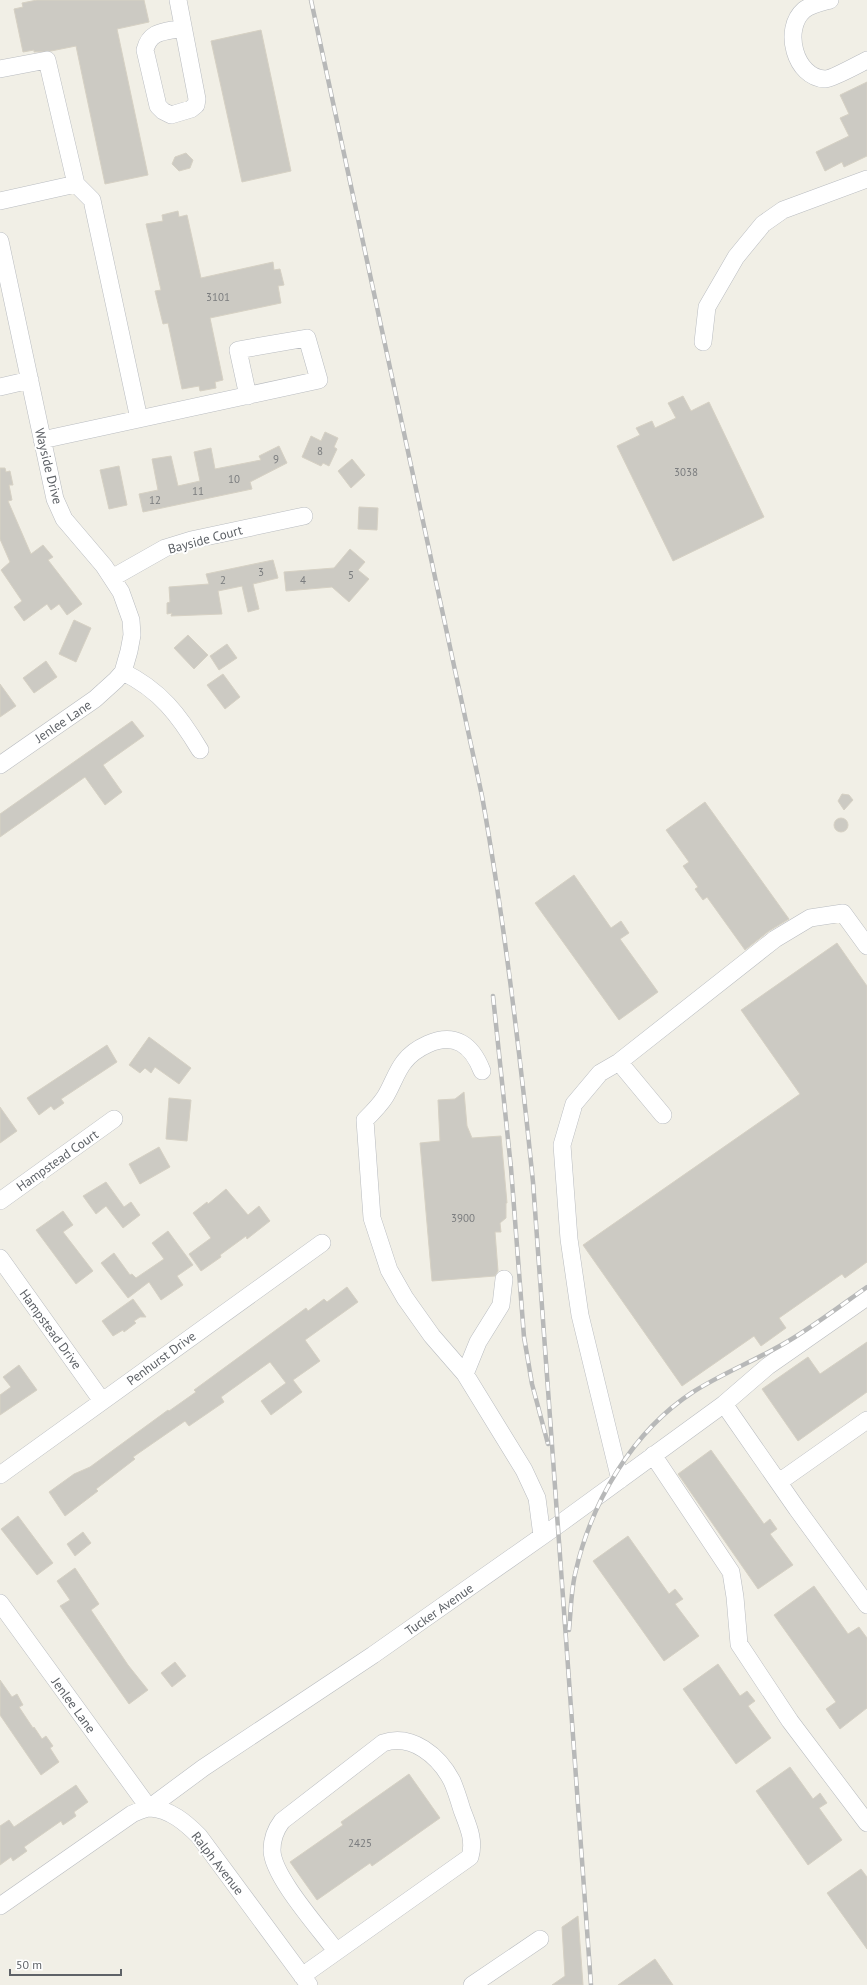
<svg xmlns="http://www.w3.org/2000/svg" width="867" height="1985" viewBox="0 0 867 1985" font-family="'PT Sans',sans-serif">
<style>
.building{fill:#cccac3;stroke:#d6d1c4}
.lines{fill:none;stroke-linecap:round;stroke-linejoin:round}
.minor-casing{stroke:#b9bcc0;stroke-width:18}
.minor{stroke:#fff;stroke-width:17}
.rail-casing{stroke:#b7b8b8;stroke-width:4.5}
.rail{stroke:#fff;stroke-width:3;stroke-dasharray:9;stroke-linecap:butt}
.labels{text-anchor:middle;stroke-width:4;stroke-linejoin:round;paint-order:stroke}
.number-label{font-size:11px;fill:#7a7c7e}
.street-label{font-size:13px;fill:#5e6267;stroke:#fff}
</style>
<rect width="100%" height="100%" fill="#f1efe6"/>
<path class="building" d="M37,0H144L149,22L117,29L148,175L105,184L76,46L51,51L34,52V50L23,52L14,9L23,7L22,3Z
M261,30L291,171L242,182L211,41Z
M867,82V156L844,167L842,162L825,171L816,152L849,136L840,118L849,114L840,95Z
M186,153L193,160L190,168L179,171L172,164L175,157Z
M178,211L179,217L187,215L201,278L273,262L274,270L280,269L284,285L278,286L281,303L210,318L223,380L215,382L216,388L200,391L199,386L182,389L168,323L163,324L155,291L161,290L146,224L163,221L162,215Z
M683,396L691,411L709,402L764,517L673,561L617,446L640,435L636,428L652,421L655,428L676,418L668,403Z
M325,432L338,438L334,447L337,449L329,466L323,463L321,466L302,457L311,436L321,441Z
M279,446L287,463L250,482L252,489L143,512L139,494L158,490L152,459L171,456L178,486L200,481L194,452L211,448L215,469L261,460L259,456Z
M352,459L365,475L351,488L338,471Z
M119,466L127,505L109,509L100,470Z
M0,468H5L6,472L10,471L13,485H9L12,500L8,501L31,554L43,545L53,557L48,560L82,604L67,615L59,604L51,610L47,604L24,621L14,607L22,601L1,570L10,562L0,539Z
M359,507L378,508L377,530L358,529Z
M350,549L365,562L358,570L369,579L349,602L332,587L286,591L284,572L334,568Z
M273,560L278,578L253,584L259,609L248,612L242,586L218,591L222,614L171,616L172,613L167,614V603L170,602L169,587L209,584L206,574Z
M74,620L91,628L76,662L59,654Z
M188,635L208,655L194,669L174,648Z
M227,644L237,658L219,670L210,656Z
M46,661L57,677L34,693L23,678Z
M223,674L240,697L225,709L207,685Z
M0,684L16,706L0,717Z
M132,721L144,736L103,765L122,792L105,805L85,777L0,837V814Z
M842,794L849,795L853,800L844,810L838,801Z
M705,802L789,919L769,931L745,950L707,897L703,900L695,889L698,887L683,866L689,862L666,830Z
M834 825a7 7 0 1 1 14 0a7 7 0 1 1-14 0Z
M574,875L611,928L621,921L629,933L620,939L658,992L619,1020L535,903Z
M837,943L867,986V1262L845,1278L842,1274L779,1318L786,1328L761,1346L754,1336L682,1386L583,1245L800,1094L741,1010Z
M149,1037L191,1068L179,1084L155,1067L151,1073L145,1068L140,1073L129,1065Z
M107,1045L117,1062L61,1099L64,1103L54,1110L51,1106L39,1115L27,1098Z
M464,1092L467,1126L472,1138L501,1136L507,1203H506V1218L500,1223L501,1232H495L498,1271L495,1276L432,1281L420,1143L440,1141L438,1100L455,1099Z
M169,1098L191,1100L187,1141L166,1139Z
M0,1107L17,1131L0,1143Z
M159,1147L170,1167L140,1184L129,1164Z
M106,1182L124,1207L131,1202L140,1215L123,1228L106,1206L96,1214L83,1196Z
M226,1189L248,1215L259,1206L270,1221L247,1239L246,1236L220,1255L221,1257L201,1271L189,1254L211,1238L193,1213L207,1202L208,1204Z
M63,1211L73,1225L63,1232L93,1271L76,1284L36,1230Z
M168,1231L193,1265L177,1276L183,1285L161,1300L149,1282L128,1298L101,1263L114,1253L130,1275L132,1274L136,1278L164,1259L152,1243Z
M347,1287L358,1302L305,1340L320,1361L293,1380L302,1392L271,1415L261,1401L286,1383L270,1362L221,1397L224,1402L189,1426L185,1421L133,1457L135,1459L96,1489L98,1491L65,1516L49,1492L74,1474L90,1467L168,1410L169,1411L196,1392L194,1390L306,1308L308,1311L324,1299L327,1302Z
M133,1299L146,1317H140L134,1321L136,1323L124,1332L123,1330L113,1336L102,1321Z
M867,1342V1392L798,1441L762,1389L808,1357L820,1374Z
M19,1365L37,1390L0,1415V1395L11,1387L3,1377Z
M711,1450L764,1524L770,1519L777,1529L770,1534L793,1565L758,1589L678,1474Z
M18,1516L53,1563L37,1575L1,1529Z
M83,1532L91,1543L75,1556L67,1544Z
M628,1536L669,1594L675,1589L683,1599L675,1604L699,1636L664,1661L593,1561Z
M75,1568L99,1604L91,1610L128,1665L148,1690L129,1704L60,1606L70,1600L57,1581Z
M814,1586L848,1634L859,1627L867,1638V1708L840,1729L826,1709L836,1702L774,1615Z
M175,1662L186,1676L172,1687L161,1673Z
M718,1664L740,1696L747,1691L755,1701L748,1706L771,1738L736,1764L683,1689Z
M0,1680L12,1697L17,1694L23,1705L19,1707L33,1728L34,1727L42,1739L46,1736L53,1746L50,1748L59,1762L41,1775L0,1715Z
M790,1767L813,1799L820,1793L827,1803L819,1808L842,1840L808,1865L756,1791Z
M409,1774L440,1818L372,1866L370,1863L317,1900L290,1862L343,1825L341,1822Z
M76,1785L88,1802L74,1812L76,1816L63,1825L61,1821L24,1847L27,1851L13,1861L11,1857L0,1865V1826L9,1820L14,1827Z
M861,1869L867,1877V1949L827,1893Z
M578,1916L583,1985H552L565,1976L562,1927Z
M655,1959L673,1985H618Z"/>
<g class="lines">
<defs>
<path id="minor" d="M178,0L197,99L196,105L191,109L171,115L163,111L158,106L145,50C150,30 165,32 182,28
M830,0C823,2 810,5 804,10C782,29 795,78 825,79C832,79 859,64 867,60
M0,69L47,60L76,184L0,201
M76,184L92,200L139,419
M0,241L55,499L64,519L104,566L121,592L131,620L132,635L129,651L123,672L116,680L95,699L0,765
M703,342L707,307L736,257L763,224L783,210L867,179
M0,387L30,380
M42,440L319,380L307,338L238,350L248,396
M112,578L165,548L191,540L304,516
M123,672C160,690 179,715 200,750
M619,1062L663,1115
M482,1071C472,1045 455,1032 428,1044C419,1048 410,1054 404,1062C396,1072 392,1086 385,1097C380,1105 372,1113 365,1120L372,1218L389,1270L405,1298L432,1336L465,1374L524,1470L537,1498L542,1536
M0,1201L114,1119
M0,1258L102,1401
M465,1374L478,1342L501,1305L504,1279
M724,1404L797,1509L867,1605
M653,1455L731,1572L735,1597L739,1644L790,1721L867,1823
M0,1475L322,1243
M620,1480L580,1315L569,1239L562,1145L574,1104L600,1073L619,1062L775,939L810,918L843,913L867,946
M779,1482L867,1420
M0,1603L149,1808L203,1768L373,1655L558,1525L724,1404L768,1366L867,1297
M0,1906L132,1814C137,1812 144,1808 150,1808C170,1809 186,1823 199,1836L309,1985
M302,1976L470,1857C475,1840 468,1826 462,1810C459,1800 456,1790 452,1781C439,1756 412,1733 383,1743L282,1821C276,1829 272,1839 272,1850C272,1876 320,1929 336,1951
M472,1985L540,1939"/>
</defs>
<use href="#minor" class="minor-casing"/>
<use href="#minor" class="minor"/>
<defs>
<path id="rail" d="M311,0L482,796C505,924 520,1053 533,1182L591,1985
M493,996L511,1168L524,1337L532,1384L548,1444
M569,1630C571,1610 571,1589 576,1570C592,1501 633,1431 693,1392C726,1371 762,1358 795,1337C819,1322 843,1304 867,1287"/>
</defs>
<use href="#rail" class="rail-casing"/>
<use href="#rail" class="rail"/>
</g>
<g class="labels">
<g class="number-label">
<text x="218" y="301">3101</text>
<text x="320" y="455">8</text>
<text x="276" y="463">9</text>
<text x="686" y="476">3038</text>
<text x="234" y="483">10</text>
<text x="198" y="495">11</text>
<text x="155" y="504">12</text>
<text x="261" y="576">3</text>
<text x="351" y="579">5</text>
<text x="223" y="584">2</text>
<text x="303" y="584">4</text>
<text x="463" y="1222">3900</text>
<text x="360" y="1847">2425</text>
</g>
<g class="street-label">
<text transform="translate(49 466) rotate(76)" y="5">Wayside Drive</text>
<text transform="translate(205 539) rotate(-15)" y="5">Bayside Court</text>
<text transform="translate(63 721) rotate(-34)" y="5">Jenlee Lane</text>
<text transform="translate(57 1160) rotate(-35)" y="5">Hampstead Court</text>
<text transform="translate(51 1329) rotate(54)" y="5">Hampstead Drive</text>
<text transform="translate(161 1358) rotate(-36)" y="5">Penhurst Drive</text>
<text transform="translate(439 1609) rotate(-35)" y="5">Tucker Avenue</text>
<text transform="translate(74 1705) rotate(54)" y="5">Jenlee Lane</text>
<text transform="translate(218 1863) rotate(52)" y="5">Ralph Avenue</text>
</g>
</g>
<path d="M10 1969v6h111v-6" fill="none" stroke="#5e6267" stroke-width="2"/>
<text x="16" y="1969" font-size="12" fill="#5e6267" stroke="#ffffff" stroke-width="3" paint-order="stroke">50 m</text>
</svg>
